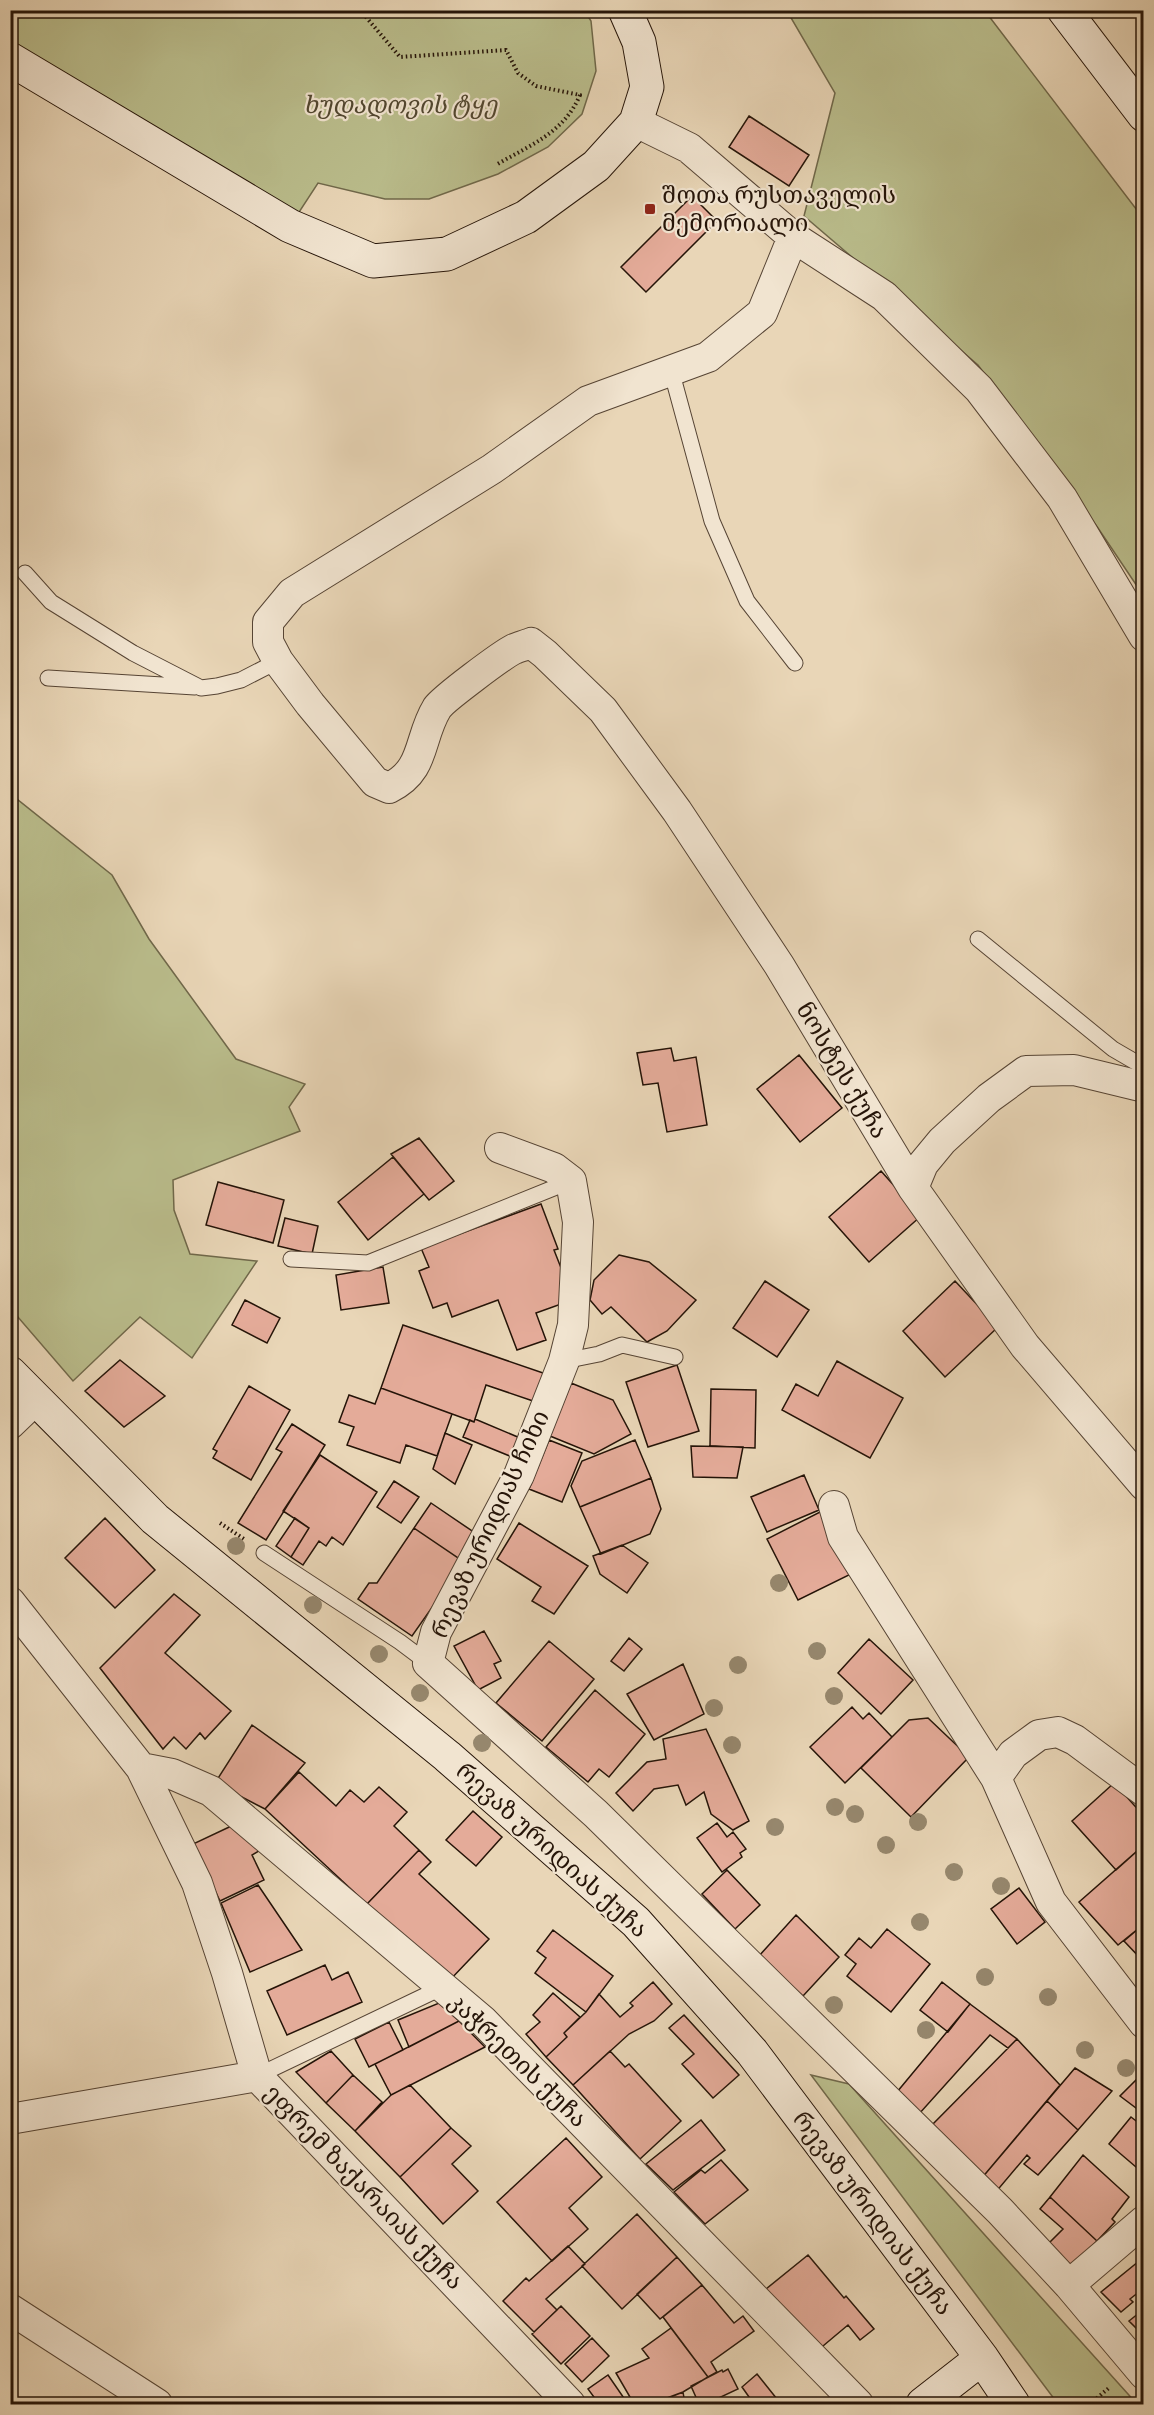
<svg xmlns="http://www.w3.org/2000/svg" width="1154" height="2415" viewBox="0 0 1154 2415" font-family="'IM FELL DW Pica','Noto Serif Georgian',serif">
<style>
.green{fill:#babd8c;stroke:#70684a;stroke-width:1.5}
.building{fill:#e4ab99;stroke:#251408;stroke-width:1.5}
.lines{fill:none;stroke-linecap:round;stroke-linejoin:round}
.lane-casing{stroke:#564434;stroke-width:17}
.street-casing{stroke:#564434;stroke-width:32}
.secondary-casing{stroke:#251408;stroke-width:35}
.path{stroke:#251408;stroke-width:4;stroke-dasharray:1.5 3;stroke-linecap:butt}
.lane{stroke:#f1e4d0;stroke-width:15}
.street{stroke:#f1e4d0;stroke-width:30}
.secondary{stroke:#f1e4d0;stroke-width:33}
.tree{fill:#96876d}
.poi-dot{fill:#8f2418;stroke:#f1e4d0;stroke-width:2}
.labels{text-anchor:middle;stroke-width:4.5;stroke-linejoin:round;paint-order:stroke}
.park-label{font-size:24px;font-style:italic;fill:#524730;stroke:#f1e4d0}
.poi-label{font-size:24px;fill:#251408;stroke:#f1e4d0;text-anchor:start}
.street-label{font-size:24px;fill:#251408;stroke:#f1e4d0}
</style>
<rect width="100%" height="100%" fill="#e9d6b7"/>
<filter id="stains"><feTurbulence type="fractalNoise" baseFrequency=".00333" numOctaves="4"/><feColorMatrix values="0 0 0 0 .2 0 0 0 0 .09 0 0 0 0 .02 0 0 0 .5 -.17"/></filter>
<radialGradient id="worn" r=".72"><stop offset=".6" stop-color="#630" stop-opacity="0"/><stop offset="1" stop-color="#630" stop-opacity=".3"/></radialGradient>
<path class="green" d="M584,10L591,21L596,71L582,114L548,147L498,174L429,199H385L318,183L290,226L11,65V11Z
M787,11H985L1143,218V595L1098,528L978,365L804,216L835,93Z
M10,716L17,799L112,875L149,939L236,1059L305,1084L289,1107L300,1131L173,1180L174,1210L190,1254L257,1261L192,1358L140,1317L73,1381L11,1309Z
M811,2075L849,2084L1137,2404H1058Z"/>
<path class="building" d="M749,116L809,155L789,186L729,147Z
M692,196L717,221L646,292L621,267Z
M671,1048L674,1061L696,1057L707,1125L667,1132L658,1083L643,1085L637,1053Z
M799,1055L842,1108L800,1142L757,1089Z
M419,1138L454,1181L429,1200L391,1154Z
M393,1157L424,1194L368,1240L338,1202Z
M881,1171L921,1216L869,1262L829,1217Z
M218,1182L284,1200L273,1243L206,1225Z
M541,1204L558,1249L554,1250L565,1278L564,1303L536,1313L546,1340L517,1350L498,1300L452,1317L447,1303L433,1308L419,1271L429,1267L421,1248Z
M285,1218L318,1226L312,1254L278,1246Z
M619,1255L649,1262L696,1300L667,1331L647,1342L611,1307L602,1314L590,1300L594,1280Z
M383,1267L389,1303L341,1310L336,1275Z
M765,1281L809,1310L777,1357L733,1328Z
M955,1281L998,1327L945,1377L903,1331Z
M245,1300L280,1318L267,1343L232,1325Z
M403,1325L546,1374L536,1402L486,1385L474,1422L381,1388Z
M120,1360L165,1396L124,1427L85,1391Z
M837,1361L903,1398L870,1458L782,1410L796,1384L818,1396Z
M677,1365L699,1431L648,1447L626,1382Z
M571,1383L613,1400L631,1434L594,1454L550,1436Z
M249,1386L290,1410L251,1480L213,1458L217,1451L213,1449Z
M381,1388L452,1414L437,1456L406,1445L400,1463L347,1445L354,1427L339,1422L349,1395L375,1404Z
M711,1389L756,1390L755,1448L710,1446Z
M475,1419L520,1438L512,1457L463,1437L470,1420L474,1422Z
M292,1424L325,1445L266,1540L238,1523L282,1452L276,1449Z
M445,1433L472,1445L455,1484L433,1469Z
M549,1440L582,1453L562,1502L529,1489Z
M635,1440L651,1478L580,1507L571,1486L582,1461Z
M691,1446L743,1447L737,1478L693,1477Z
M320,1455L377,1492L343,1545L332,1537L326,1546L319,1541L303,1565L291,1557L309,1528L283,1511Z
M804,1475L819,1510L767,1532L751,1497Z
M651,1478L661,1509L650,1534L601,1554L580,1507Z
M394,1481L419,1497L401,1523L377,1507Z
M431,1503L481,1537L464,1562L414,1528Z
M822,1511L853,1573L798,1600L767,1539Z
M105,1518L155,1570L115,1608L65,1558Z
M295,1518L309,1528L291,1557L276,1546Z
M519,1523L588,1566L554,1614L532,1601L541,1587L497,1559Z
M414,1528L464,1562L412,1636L358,1599L369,1583H377Z
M622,1545L648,1563L627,1593L600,1574L593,1556Z
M174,1594L200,1615L165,1653L231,1711L205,1739L200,1733L186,1749L174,1737L163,1749L100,1668Z
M484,1631L501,1661L494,1664L501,1678L478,1690L454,1646Z
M629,1638L642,1649L624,1671L611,1661Z
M869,1639L913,1680L881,1714L838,1673Z
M549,1641L594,1679L542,1741L496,1703Z
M683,1664L704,1714L654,1740L627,1694Z
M595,1690L645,1734L609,1777L599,1769L588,1782L546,1747Z
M852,1707L863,1719L869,1713L892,1737L845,1783L810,1747Z
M928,1718L969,1757L911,1817L861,1768L909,1720Z
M252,1725L305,1763L265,1809L215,1783Z
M706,1729L749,1821L733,1830L711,1814L704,1792L686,1805L678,1785L654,1789L633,1811L616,1793L647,1762L666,1759L663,1739Z
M299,1772L336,1806L350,1790L364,1802L379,1787L407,1812L394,1826L419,1850L367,1904L265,1809Z
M1114,1783L1144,1816V1845L1116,1870L1072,1821Z
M473,1811L502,1837L476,1866L446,1840Z
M242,1821L269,1845L252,1855L264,1880L220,1901L193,1844Z
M717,1823L727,1837L733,1832L746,1849L740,1853L742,1857L722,1872L697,1838Z
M1144,1845V1924L1118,1945L1079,1902Z
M419,1850L431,1862L419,1874L489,1939L449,1981L367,1904Z
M727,1870L760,1905L735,1929L702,1894Z
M258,1885L302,1950L250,1972L221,1903Z
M1019,1888L1045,1922L1017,1944L991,1909Z
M796,1915L839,1957L803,1996L759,1956Z
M1144,1924V1962L1124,1941Z
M887,1929L930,1964L891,2012L847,1976L856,1964L845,1955L859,1938L871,1948Z
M553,1930L613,1976L586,2012L535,1973L546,1958L537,1951Z
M325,1965L332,1980L348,1972L362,2002L287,2035L267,1991Z
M653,1982L672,2004L654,2021L629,2034L573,2085L546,2057L567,2037L564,2033L586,2012L599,1994L620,2017L633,2006L630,2003Z
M942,1982L970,2004L948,2032L920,2010Z
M553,1993L580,2017L564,2033L567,2037L546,2057L526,2034L540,2022L533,2015Z
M439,2003L459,2021L409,2047L398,2020Z
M970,2004L1017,2039L1008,2048L990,2035L919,2114L897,2092Z
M684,2015L739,2075L713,2098L682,2064L694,2054L669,2028Z
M459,2021L485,2047L391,2095L375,2064Z
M389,2022L403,2050L369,2067L355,2039Z
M1017,2039L1060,2085L981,2179L930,2127Z
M331,2051L353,2075L326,2103L296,2072Z
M610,2051L625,2067L629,2064L681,2121L640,2159L573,2085Z
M1075,2068L1112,2091L1078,2130L1047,2101Z
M1144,2072V2114L1120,2096Z
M353,2075L382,2102L355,2131L326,2103Z
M410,2085L451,2128L400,2177L355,2131L391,2095Z
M1047,2101L1078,2130L1038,2175L1024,2164L1030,2158L1027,2155L995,2193L981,2179Z
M1131,2117L1144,2127L1143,2173L1109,2144Z
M701,2120L725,2150L673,2190L646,2164Z
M451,2128L471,2146L452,2164L478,2191L443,2224L400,2177Z
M566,2138L602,2177L569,2208L588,2229L552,2261L497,2202Z
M1083,2155L1129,2197L1112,2219L1115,2222L1097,2241L1050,2197Z
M721,2160L748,2190L705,2224L674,2192L701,2170L705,2173Z
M1050,2197L1097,2241L1070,2270L1046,2246L1063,2229L1040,2209Z
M637,2214L677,2257L622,2309L582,2266Z
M568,2246L585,2264L546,2299L557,2310L534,2332L503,2301L526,2278L529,2281Z
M808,2255L844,2298L846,2296L874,2329L860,2340L848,2325L817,2351L766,2289Z
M677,2257L702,2285L660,2319L637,2294Z
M1144,2257V2288L1130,2299L1133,2302L1121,2312L1101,2292Z
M702,2285L734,2323L743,2316L754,2331L711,2362L717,2372L708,2377L663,2317Z
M561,2306L590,2336L561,2364L532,2334Z
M1144,2309V2336L1129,2321Z
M671,2328L708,2377L683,2392L651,2404H634L616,2373L649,2358L642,2349Z
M592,2338L609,2356L582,2382L565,2364Z
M728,2369L738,2389L706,2404H699L691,2386L722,2370L723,2372Z
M757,2374L781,2404H754L742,2387Z
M608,2375L628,2404H599L588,2389Z
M683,2392L685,2404H653Z"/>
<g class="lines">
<defs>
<path id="lane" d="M671,370L712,521L747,601L795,663
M25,573L51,602L133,653L201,688L217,686L241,680L278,661
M48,678L195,687
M978,939L1113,1049L1144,1067
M291,1259L368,1263L571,1181
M564,1361L599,1354L622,1345L675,1357
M264,1553L400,1642L428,1663
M257,2076L443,1987"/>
<path id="street" d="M636,122L689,148L793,237L884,296L979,389L1062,498L1144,636
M793,237L762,313L708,357L588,401L492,469L292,593L268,622V642L278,661L310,704L375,782L389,788C426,770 418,739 437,708C443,699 502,655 514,649C519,647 526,645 531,643L545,654L603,710L677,811L779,965L913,1188L1025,1346L1144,1485
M500,1148L554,1168L571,1181L578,1222L573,1325L564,1361L519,1475L436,1632L428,1663L596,1814L1000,2211L1069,2285L1144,2374
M913,1188L923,1164L942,1141L989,1098L1026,1071L1074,1070L1144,1087
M10,1424L36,1399
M834,1506L843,1537L996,1778L1051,1902L1144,2023
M10,1602L141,1768L197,1883L227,1973L257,2076L570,2404
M141,1768L172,1774L211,1791L483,2021L858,2404
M996,1778L1013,1754L1039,1735L1058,1732L1075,1740L1144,1791
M10,2119L257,2076
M1069,2285L1144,2221
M10,2309L157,2404"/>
<path id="secondary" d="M1064,10L1144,115
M10,59L290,226L373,261L447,254L526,217L596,166L636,122L647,87L639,42L625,10
M10,1373L155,1519L447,1756L636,1922L752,2052L982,2358L1013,2404
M923,2404L982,2358"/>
</defs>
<use href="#lane" class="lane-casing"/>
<use href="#street" class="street-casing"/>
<use href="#secondary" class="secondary-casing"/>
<path class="path" d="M360,10L400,57L506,50L518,73L536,86L580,95C564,133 530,145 496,165
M220,1523L244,1539
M1090,2404L1110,2387"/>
<use href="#lane" class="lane"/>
<use href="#street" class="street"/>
<use href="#secondary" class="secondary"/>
</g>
<g class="tree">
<circle cx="236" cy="1546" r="9"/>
<circle cx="779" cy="1583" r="9"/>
<circle cx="313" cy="1605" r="9"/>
<circle cx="817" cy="1651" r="9"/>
<circle cx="379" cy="1654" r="9"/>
<circle cx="738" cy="1665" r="9"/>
<circle cx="420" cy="1693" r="9"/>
<circle cx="834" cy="1696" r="9"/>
<circle cx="714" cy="1708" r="9"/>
<circle cx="482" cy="1743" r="9"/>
<circle cx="732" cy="1745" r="9"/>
<circle cx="835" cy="1807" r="9"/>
<circle cx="855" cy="1814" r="9"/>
<circle cx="918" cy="1822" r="9"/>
<circle cx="775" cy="1827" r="9"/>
<circle cx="886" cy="1845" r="9"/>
<circle cx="954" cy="1872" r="9"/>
<circle cx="1001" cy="1886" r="9"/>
<circle cx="920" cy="1922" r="9"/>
<circle cx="985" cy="1977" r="9"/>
<circle cx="1048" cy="1997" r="9"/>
<circle cx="834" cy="2005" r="9"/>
<circle cx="926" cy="2030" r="9"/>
<circle cx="1085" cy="2050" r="9"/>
<circle cx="1126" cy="2068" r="9"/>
</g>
<rect class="poi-dot" x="644" y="203" width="12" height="12" rx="3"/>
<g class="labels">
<g class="park-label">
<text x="400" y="113">ხუდადოვის ტყე</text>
</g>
<g class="poi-label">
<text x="662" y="203">შოთა რუსთაველის<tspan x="662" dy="28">მემორიალი</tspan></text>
</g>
<g class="street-label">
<text transform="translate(842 1070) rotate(59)" y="8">ნოსტეს ქუჩა</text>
<text transform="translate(490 1524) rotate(-65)" y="8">რევაზ ურიდიას ჩიხი</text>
<text transform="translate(552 1850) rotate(42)" y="8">რევაზ ურიდიას ქუჩა</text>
<text transform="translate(518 2060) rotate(44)" y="8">კაჭრეთის ქუჩა</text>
<text transform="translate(364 2187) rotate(46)" y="8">ეფრემ ზაქარაიას ქუჩა</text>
<text transform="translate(873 2213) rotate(53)" y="8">რევაზ ურიდიას ქუჩა</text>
</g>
</g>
<rect width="1154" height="2415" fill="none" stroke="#e9d6b7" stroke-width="36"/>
<rect x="12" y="12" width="1130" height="2391" fill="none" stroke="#251408" stroke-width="3"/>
<rect x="18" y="18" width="1118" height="2379" fill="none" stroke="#251408" stroke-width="1.5"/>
<rect width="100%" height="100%" filter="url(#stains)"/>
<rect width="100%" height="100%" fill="url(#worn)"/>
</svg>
